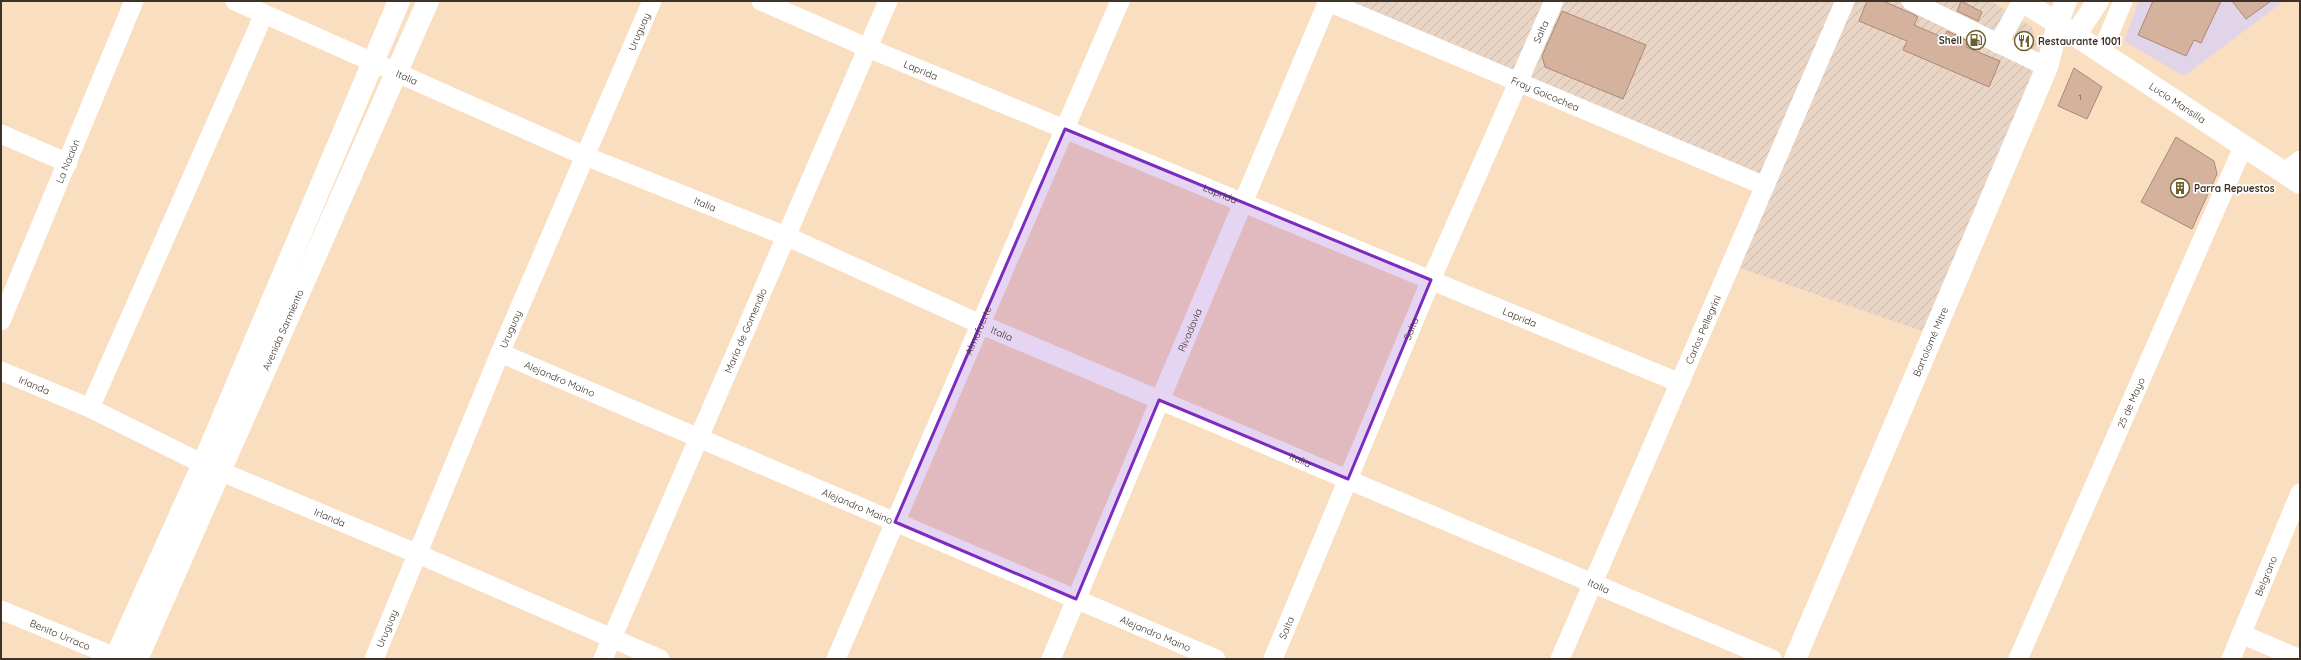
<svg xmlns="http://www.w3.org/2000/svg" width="2301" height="660" viewBox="0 0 2301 660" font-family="Quicksand,sans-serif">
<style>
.commercial{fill:#e1d4e8}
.industrial{fill:url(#industrial-furrows)}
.building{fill:#d5b29d;stroke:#aa8975}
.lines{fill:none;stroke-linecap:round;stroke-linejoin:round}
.minor{stroke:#fff;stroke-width:19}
.major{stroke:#fff;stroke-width:22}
.marked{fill:#7b2cbf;fill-opacity:0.2;stroke:#7b2cbf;stroke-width:3;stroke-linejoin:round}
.labels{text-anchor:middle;stroke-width:3.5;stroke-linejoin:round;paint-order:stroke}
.number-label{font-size:8px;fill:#635244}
.street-label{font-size:10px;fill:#3d3227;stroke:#fff}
.poi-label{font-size:10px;font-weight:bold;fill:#3d3227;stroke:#fff;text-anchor:start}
</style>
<defs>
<pattern id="industrial-furrows" width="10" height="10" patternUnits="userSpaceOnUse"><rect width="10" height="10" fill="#e9d5c6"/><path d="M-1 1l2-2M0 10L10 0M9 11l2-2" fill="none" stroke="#c9b7aa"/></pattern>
</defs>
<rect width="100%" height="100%" fill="#fadec0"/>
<path class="commercial" d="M2139,1H2284L2184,76L2124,41Z"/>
<path class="industrial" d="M1340,1H1991L2032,27L2040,60L1922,331L1737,267L1776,183Z"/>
<path class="building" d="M1867,1H1883L1913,14L1918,17L1914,25L1944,38L1947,31L1968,41L1966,47L2000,61L1989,87L1903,50L1907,41L1859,21Z
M1961,1L1982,12L1978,21L1957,11Z
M2153,1H2221L2201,43L2194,40L2186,56L2138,35Z
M2232,1H2271L2246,19Z
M1562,11L1646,45L1623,99L1545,67L1542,56Z
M2074,68L2102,87L2087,119L2058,106Z
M2176,137L2214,161L2217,174L2192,229L2141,202Z"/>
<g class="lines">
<g class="minor">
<path id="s1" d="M235,1L585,156L786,236L980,324L1772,659"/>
<path id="s2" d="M761,1L868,48L1680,383"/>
<path id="s3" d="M1326,1L1765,186"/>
<path d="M1911,1L2047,67"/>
<path d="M1998,44L2022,1"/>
<path d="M2102,51L2123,1"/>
<path d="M1,134L68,163"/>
<path d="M2284,173L2300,160"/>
<path id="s4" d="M1,321L134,1"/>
<path id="s5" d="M500,353L1216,659"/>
<path id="s6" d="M1,371L90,408L203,464L418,554L660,659"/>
<path d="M90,408L264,14"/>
<path id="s7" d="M1,610L120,659"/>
<path d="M2241,634L2300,659"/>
<path id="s8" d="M374,659L500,353L652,1"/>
<path id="s9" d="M603,659L888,1"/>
<path id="s10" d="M836,659L1120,1"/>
<path id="s11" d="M1051,659L1328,1"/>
<path id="s12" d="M1273,659L1431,280L1554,1"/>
<path id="s13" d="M1560,659L1845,1"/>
<path id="s14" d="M2018,659L2243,147"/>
<path id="s15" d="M2231,659L2300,493"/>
</g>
<g class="major">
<path id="s16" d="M2023,1L2300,183"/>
<path d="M2076,34L2098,1"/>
<path d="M115,659L203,464L399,1"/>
<path id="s17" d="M137,659L428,1"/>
<path id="s18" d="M1795,659L2047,67C2054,44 2056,23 2066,1"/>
</g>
</g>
<path class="marked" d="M1065,129L1431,280L1348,479L1159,400L1076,599L895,522Z"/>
<defs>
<symbol id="fuel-ring" viewBox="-11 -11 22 22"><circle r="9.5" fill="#fff" stroke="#6e602d" stroke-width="1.5"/><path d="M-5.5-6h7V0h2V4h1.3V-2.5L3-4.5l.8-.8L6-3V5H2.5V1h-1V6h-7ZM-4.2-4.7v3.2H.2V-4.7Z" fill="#6e602d"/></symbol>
<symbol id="restaurant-ring" viewBox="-11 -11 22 22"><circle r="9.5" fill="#fff" stroke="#6e602d" stroke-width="1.5"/><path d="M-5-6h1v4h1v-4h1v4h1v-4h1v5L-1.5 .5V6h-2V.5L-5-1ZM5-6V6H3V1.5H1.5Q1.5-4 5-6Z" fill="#6e602d"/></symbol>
<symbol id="building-ring" viewBox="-11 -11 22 22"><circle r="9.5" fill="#fff" stroke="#6e602d" stroke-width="1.5"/><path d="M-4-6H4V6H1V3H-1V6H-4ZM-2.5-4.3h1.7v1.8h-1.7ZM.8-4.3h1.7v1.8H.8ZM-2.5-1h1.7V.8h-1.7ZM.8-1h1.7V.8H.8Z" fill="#6e602d"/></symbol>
</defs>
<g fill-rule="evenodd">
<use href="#fuel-ring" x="1965" y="29" width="22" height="22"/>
<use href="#restaurant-ring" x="2013" y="30" width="22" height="22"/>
<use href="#building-ring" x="2169" y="177" width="22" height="22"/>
</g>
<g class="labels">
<g class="number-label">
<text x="2080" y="100">1</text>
</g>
<g class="street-label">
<text dy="4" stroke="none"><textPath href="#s8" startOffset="681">Uruguay</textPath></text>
<text dy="4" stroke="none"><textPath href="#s12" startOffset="682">Salta</textPath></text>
<text dy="4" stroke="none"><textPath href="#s2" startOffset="174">Laprida</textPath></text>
<text dy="4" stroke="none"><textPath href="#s1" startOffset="188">Italia</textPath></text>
<text dy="4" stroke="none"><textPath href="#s3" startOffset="238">Fray Goicochea</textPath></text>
<text dy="4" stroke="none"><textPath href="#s16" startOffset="185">Lucio Mansilla</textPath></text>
<text dy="4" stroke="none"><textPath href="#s4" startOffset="173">La Nación</textPath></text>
<text dy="4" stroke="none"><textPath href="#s2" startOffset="498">Laprida</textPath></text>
<text dy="4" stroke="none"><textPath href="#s1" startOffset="512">Italia</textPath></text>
<text dy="4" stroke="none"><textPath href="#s2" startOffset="822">Laprida</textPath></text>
<text dy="4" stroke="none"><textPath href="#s8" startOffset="357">Uruguay</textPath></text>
<text dy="4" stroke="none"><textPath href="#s12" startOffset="358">Salta</textPath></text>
<text dy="4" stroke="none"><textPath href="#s17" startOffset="360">Avenida Sarmiento</textPath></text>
<text dy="4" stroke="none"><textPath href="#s9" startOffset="358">María de Gomendio</textPath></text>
<text dy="4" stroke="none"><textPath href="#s10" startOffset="358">Almafuerte</textPath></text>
<text dy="4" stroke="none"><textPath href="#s11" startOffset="357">Rivadavia</textPath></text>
<text dy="4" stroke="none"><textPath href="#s13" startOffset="359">Carlos Pellegrini</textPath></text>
<text dy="4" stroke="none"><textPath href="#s1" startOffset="836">Italia</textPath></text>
<text dy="4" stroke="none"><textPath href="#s18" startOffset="345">Bartolomé Mitre</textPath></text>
<text dy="4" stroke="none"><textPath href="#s5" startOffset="65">Alejandro Maino</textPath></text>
<text dy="4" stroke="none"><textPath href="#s6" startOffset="36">Irlanda</textPath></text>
<text dy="4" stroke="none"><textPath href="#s14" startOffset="280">25 de Mayo</textPath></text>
<text dy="4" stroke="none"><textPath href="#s1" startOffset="1160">Italia</textPath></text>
<text dy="4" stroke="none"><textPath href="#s5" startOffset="389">Alejandro Maino</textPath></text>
<text dy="4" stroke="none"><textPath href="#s6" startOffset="360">Irlanda</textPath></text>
<text dy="4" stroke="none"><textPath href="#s15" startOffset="90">Belgrano</textPath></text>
<text dy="4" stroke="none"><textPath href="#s1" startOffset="1484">Italia</textPath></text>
<text dy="4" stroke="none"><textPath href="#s8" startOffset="33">Uruguay</textPath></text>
<text dy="4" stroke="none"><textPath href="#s12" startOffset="34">Salta</textPath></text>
<text dy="4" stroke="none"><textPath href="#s5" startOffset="713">Alejandro Maino</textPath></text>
<text dy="4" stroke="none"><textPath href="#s7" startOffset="64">Benito Urraco</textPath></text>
</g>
<g class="poi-label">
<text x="1962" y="44" text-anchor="end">Shell</text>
<text x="2038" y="45">Restaurante 1001</text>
<text x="2194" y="192">Parra Repuestos</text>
</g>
</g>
<rect width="2301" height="660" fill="none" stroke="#3d3227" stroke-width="4"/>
</svg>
